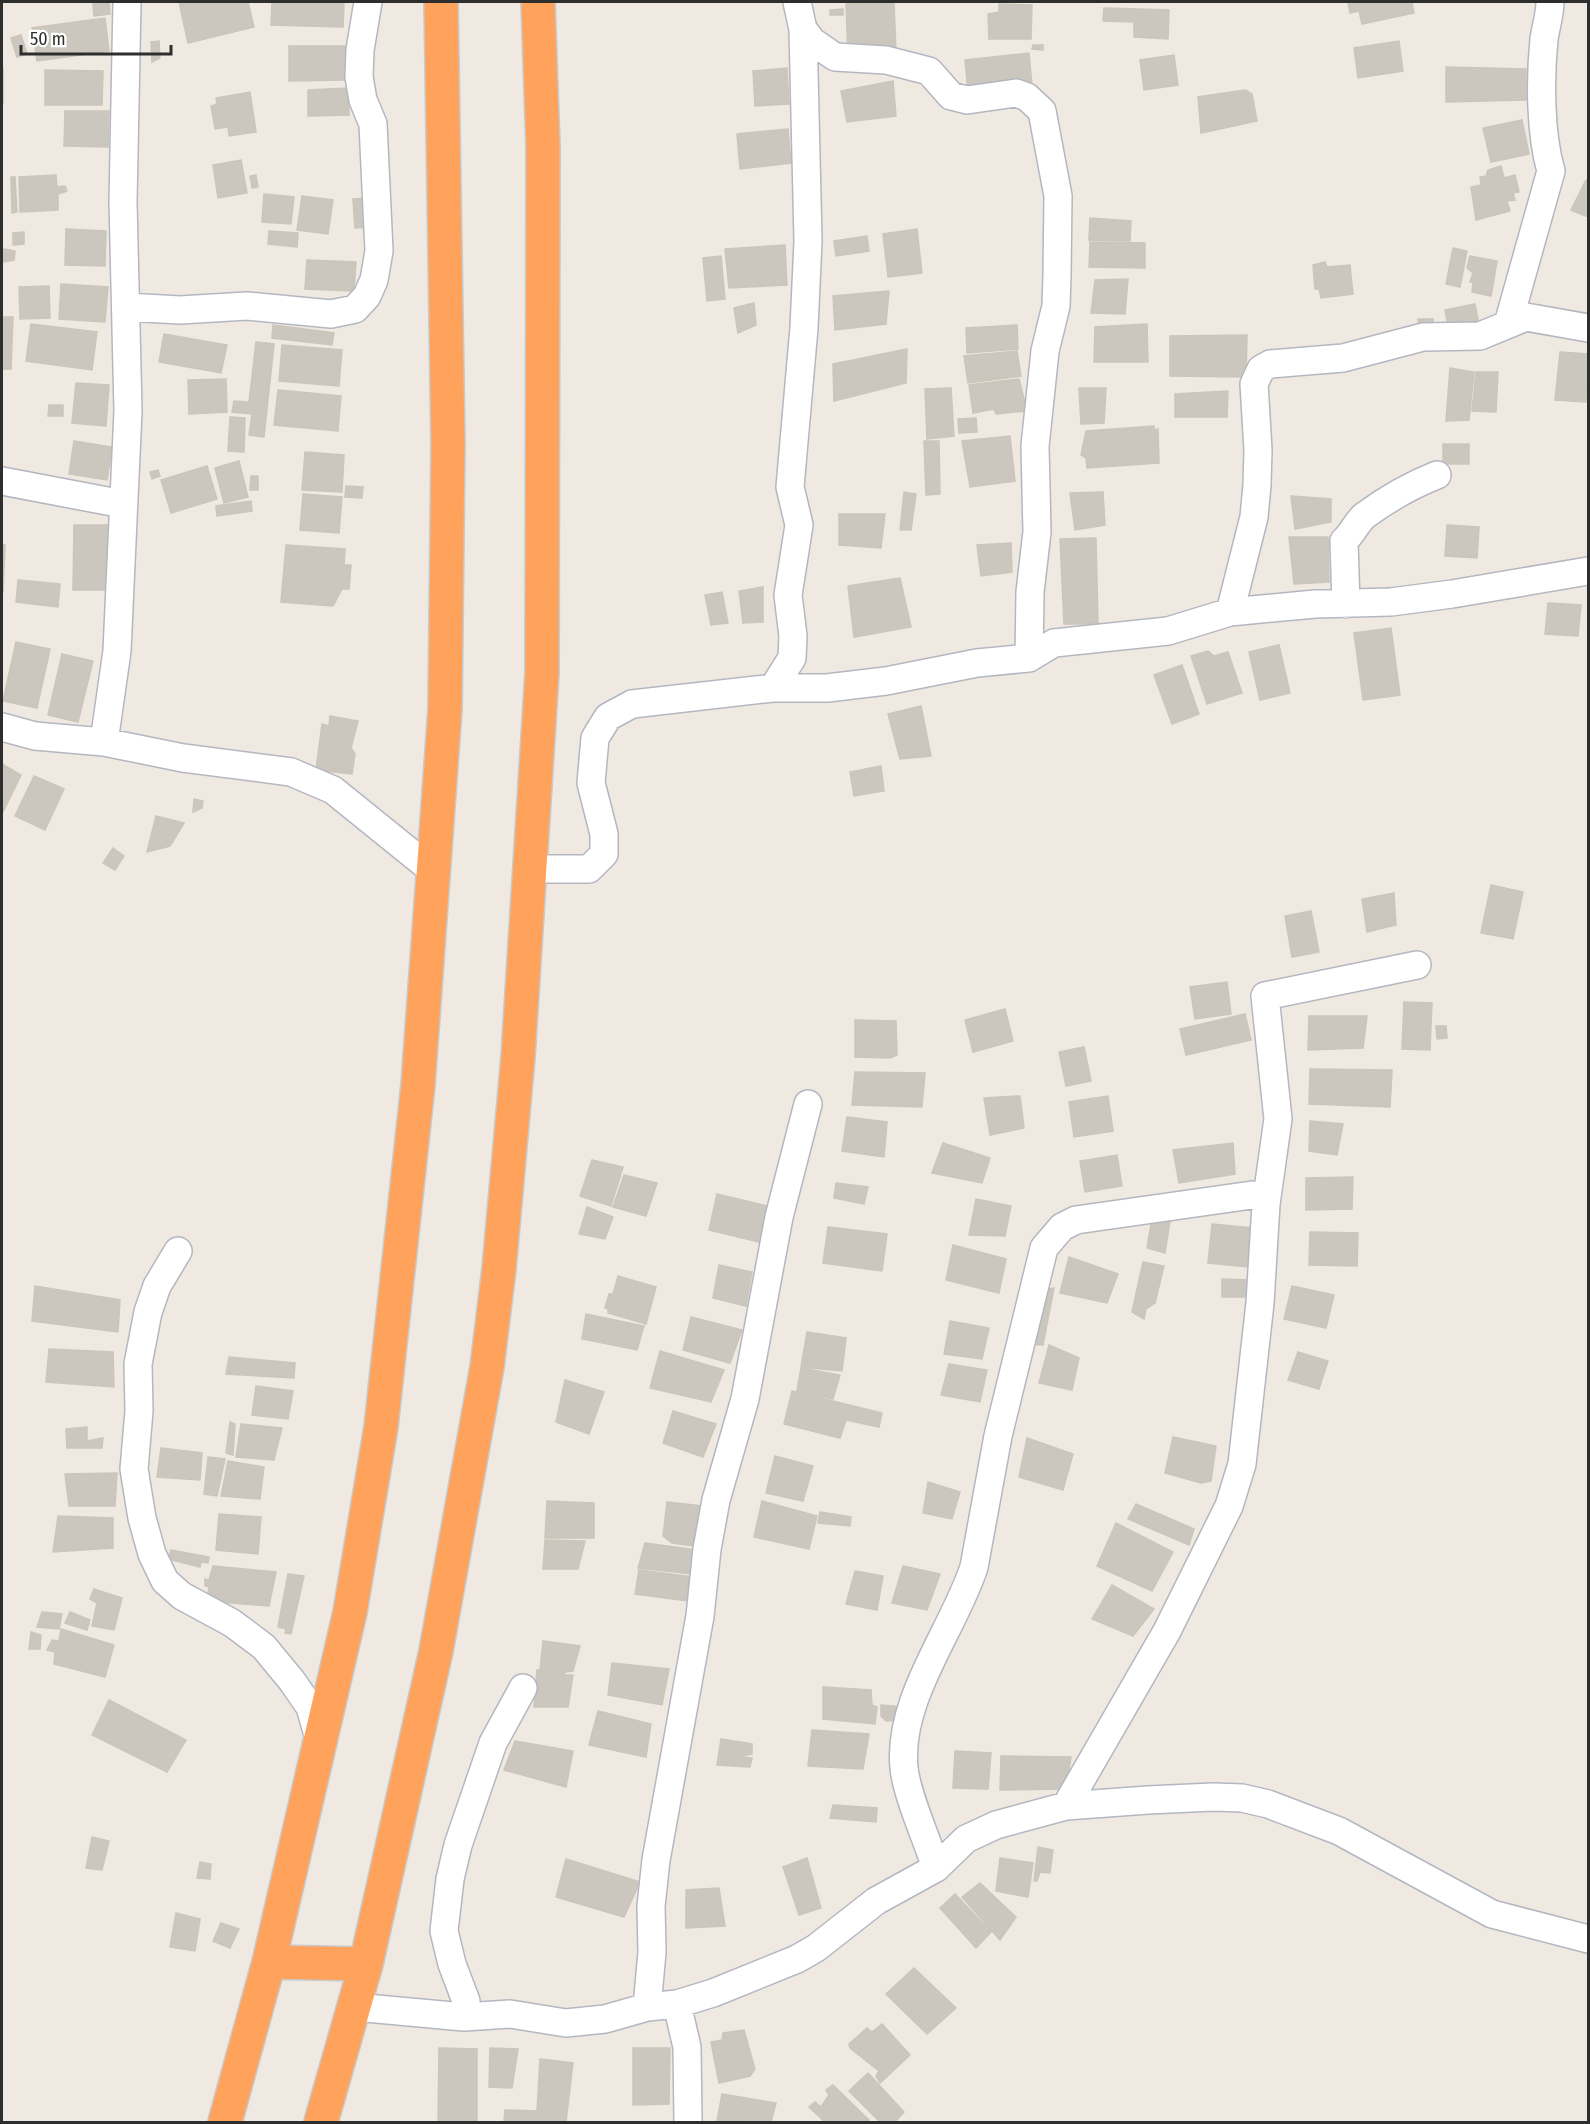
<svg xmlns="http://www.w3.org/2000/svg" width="1590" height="2124" viewBox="0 0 1590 2124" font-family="'Fira Sans Condensed',sans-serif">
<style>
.building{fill:#cbc7bf;stroke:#cbc5ba;stroke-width:1.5}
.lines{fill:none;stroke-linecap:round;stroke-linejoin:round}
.minor-casing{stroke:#b4b7c1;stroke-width:30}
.highway-casing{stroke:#c9c9c9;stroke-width:36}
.minor{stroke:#fff;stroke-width:27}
.highway{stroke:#ffa35c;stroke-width:33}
</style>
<rect width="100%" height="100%" fill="#efe9e1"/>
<path class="building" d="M109,2L110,14L94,16L93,4Z
M179,2H248L254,27L188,43Z
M272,2H344L343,27L271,25Z
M894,2L896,53L848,56L846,4Z
M1348,2H1412L1414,13L1362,24L1359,11L1350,13Z
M999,4L1032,5L1031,39H989L988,14L999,12Z
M1104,8L1169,10L1168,39L1134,37V22L1103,21Z
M843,9V15H830V10Z
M105,18L109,51L37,61L32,28Z
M21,35L27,54L17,57L11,38Z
M159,41L160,58L152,62L151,42Z
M1399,41L1403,71L1358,78L1354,48Z
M1033,45H1043V50L1032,49Z
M289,46H346V80L289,81Z
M1029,53L1032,85L968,92L965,60Z
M1174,55L1178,85L1144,90L1140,60Z
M1446,67L1526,69V100L1446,102Z
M2,68H3V103H2Z
M787,68L789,104L755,106L753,71Z
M45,70L103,71L102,105H45Z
M893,81L896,116L847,122L841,91Z
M348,88L349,115L308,116V90Z
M1245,90L1252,94L1257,121L1201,133L1198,97Z
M250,92L256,132L229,136L228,127L215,129L211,106L217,104L216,98Z
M65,111H109L108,147L64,146Z
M1522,120L1529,154L1491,162L1483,128Z
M788,129L791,163L740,169L737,134Z
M241,160L247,193L218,198L213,165Z
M1501,166L1504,178L1515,175L1519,192L1513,193L1515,200L1507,201L1510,211L1476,220L1471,187L1481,185L1480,177L1486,176L1488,170Z
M56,175L57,187L65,186L67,191L58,194V210L20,212L19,177Z
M256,175L258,187L252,188L250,176Z
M11,177H15L17,212L12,213Z
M1586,180L1588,181V217L1571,210Z
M264,194L294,197L291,224L262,222Z
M302,196L333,200L328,234L297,230Z
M371,198L372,227L355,228L353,199Z
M1090,218L1131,221L1130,241L1089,240Z
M66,229L106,231L105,266L65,265Z
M917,229L922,273L888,277L883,234Z
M269,231L298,233L297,247L268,244Z
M24,232V244L13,245V233Z
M867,236L869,251L836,256L834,241Z
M1090,242L1145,243V268L1089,267Z
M785,245L787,285L729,288L725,249Z
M1453,248L1467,251L1460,287L1446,284Z
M4,249L15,251L14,260L2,262Z
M721,256L725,299L707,301L703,258Z
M1470,256L1497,261L1491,296L1472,292L1473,282H1470L1473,273L1467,268Z
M307,260L356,262L354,291L305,289Z
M1325,262L1327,267L1350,265L1353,294L1321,298L1319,289H1315L1313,265Z
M1128,279L1125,314L1091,313L1095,280Z
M61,284L108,287L105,322L59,319Z
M49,286L50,318L20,319L19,287Z
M889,291L886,324L835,330L833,296Z
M754,303L756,325L738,333L734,308Z
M1475,304L1479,325L1449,331L1445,310Z
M2,317H13L11,369H2Z
M1418,319H1433V328H1419Z
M31,324L97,332L92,370L26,361Z
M1147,324L1148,362H1094L1095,327Z
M273,325L334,333L332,345L272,338Z
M1017,325L1018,349L967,353L966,328Z
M164,334L227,345L221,373L159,362Z
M1247,335L1246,377L1170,376V336Z
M256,342L274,344L264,437L249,435L252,414L232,412L234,401L249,402Z
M282,345L342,350L339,386L279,381Z
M907,349L906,383L834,401L833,364Z
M1017,351L1021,376L968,383L964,356Z
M1560,352L1588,354L1586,402L1555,400Z
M1450,368L1474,372L1469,420L1446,421Z
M1476,372H1498L1496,412L1472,411Z
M226,379L227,412L189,414L188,380Z
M1019,379L1027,411L996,414L994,409L973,413L969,385Z
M76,383L109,385L106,426L72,423Z
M951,388L954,436L927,439L925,389Z
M1079,388H1106L1104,423L1081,424Z
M278,390L341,396L338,431L274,425Z
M1228,391L1227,417H1175V394Z
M49,405H63V416H48Z
M230,417L245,418L244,452L228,451Z
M976,418L977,432L959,433L958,419Z
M1154,426V430L1158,429L1159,463L1087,468L1086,458L1081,455L1086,431Z
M1010,436L1015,481L970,487L962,441Z
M74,441L112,447L107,480L69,474Z
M924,441H939L940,494L926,495Z
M1443,444H1469V464H1443Z
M305,452L344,455L342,492L302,490Z
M239,461L248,497L224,503L215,468Z
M207,466L217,499L171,513L161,480Z
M158,470L160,476L152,479L150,472Z
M251,476H258V490H250Z
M346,486L363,487L362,498L345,497Z
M904,492L916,494L911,530H900Z
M1103,492L1105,525L1075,530L1070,493Z
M303,494L342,497L339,533L300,530Z
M1291,496L1331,499V522L1295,529Z
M251,501L252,511L217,516L216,506Z
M839,514H885L881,548L839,545Z
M74,525H111L110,590H73Z
M1447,525L1479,527L1477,558L1445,556Z
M1289,537H1328L1329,582L1294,584Z
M1096,538L1098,624H1064L1060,539Z
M1011,543L1012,572L981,576L977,545Z
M2,545H5L3,592H2Z
M286,545L345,549L344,565H351L349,589H342L333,606L281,602Z
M900,578L911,627L854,637L848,586Z
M18,580L60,584L58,607L16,602Z
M763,587V622L743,623L739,591Z
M722,592L728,623L711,625L705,595Z
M1548,603L1581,605L1578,636L1545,634Z
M1391,628L1400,695L1363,700L1354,633Z
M16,642L50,649L37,708L3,701Z
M1279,645L1290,693L1260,700L1249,652Z
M1208,651L1214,656L1228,652L1242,693L1207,704L1191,656Z
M62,654L93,661L78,722L48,715Z
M1182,665L1199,714L1172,724L1154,675Z
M921,706L931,756L900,759L888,714Z
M330,716L358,721L351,748L355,754L352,774L316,770L322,724L329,726Z
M2,764L21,775L2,814Z
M881,766L884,791L854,796L850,772Z
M34,776L64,789L45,830L15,816Z
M194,799L203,801L202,808L193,812Z
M156,816L184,823L170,846L147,852Z
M113,848L124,856L115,870L103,863Z
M1491,885L1523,892L1513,939L1481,933Z
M1394,893L1396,925L1367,932L1362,899Z
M1311,911L1319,952L1292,957L1285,916Z
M1227,982L1231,1014L1195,1019L1190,987Z
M1404,1002L1432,1003L1430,1050L1402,1049Z
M1005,1009L1013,1041L973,1052L965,1020Z
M1245,1014L1251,1040L1186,1055L1180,1029Z
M1309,1016H1367L1363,1048L1308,1050Z
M855,1020L896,1021L897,1055L890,1058L855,1057Z
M1436,1026H1446L1447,1038L1437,1039Z
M1084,1047L1091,1081L1066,1086L1059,1052Z
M1310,1069L1392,1070L1390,1107L1309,1104Z
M855,1072L925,1073L922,1107L852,1105Z
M1020,1096L1024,1128L990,1135L984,1098Z
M1108,1096L1113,1131L1074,1137L1069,1102Z
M847,1117L887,1122L884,1157L842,1151Z
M1310,1121L1343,1124L1337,1155L1309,1151Z
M943,1143L990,1158L982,1183L932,1173Z
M1233,1143L1235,1174L1179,1183L1173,1150Z
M1117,1155L1122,1186L1085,1192L1080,1161Z
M592,1160L623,1167L611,1206L580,1196Z
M624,1175L657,1183L646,1216L613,1207Z
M1353,1177L1352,1209L1306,1210V1178Z
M836,1183L868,1187L864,1204L834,1198Z
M717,1194L767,1206L759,1242L709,1230Z
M976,1199L1011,1206L1005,1236L969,1235Z
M587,1207L613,1217L605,1239L579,1234Z
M1152,1218L1170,1221L1165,1253L1147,1248Z
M1212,1224L1253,1228L1248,1267L1208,1263Z
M828,1227L887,1234L882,1271L823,1263Z
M1310,1232L1358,1233L1357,1266L1309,1265Z
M953,1245L1006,1259L999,1293L946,1280Z
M1069,1257L1118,1274L1107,1303L1060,1293Z
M1143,1262L1164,1266L1155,1303L1146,1309L1144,1319L1132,1312Z
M719,1265L752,1272L746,1306L713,1298Z
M618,1276L656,1287L646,1324L608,1313V1309L605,1308L609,1294H613Z
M1222,1279L1251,1280V1297H1222Z
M35,1286L120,1300L118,1332L32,1321Z
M1292,1286L1334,1295L1326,1328L1284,1319Z
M1054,1288L1043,1345L1030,1344L1039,1291Z
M586,1314L644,1326L637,1350L582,1339Z
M691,1317L742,1330L730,1363L683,1350Z
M950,1321L989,1328L982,1359L944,1354Z
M807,1332L846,1338L842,1371L801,1367Z
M1049,1345L1079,1358L1072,1390L1039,1383Z
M49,1349L113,1352L114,1387L46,1382Z
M660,1351L724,1370L711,1402L650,1388Z
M1298,1352L1328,1361L1319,1389L1288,1380Z
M229,1357L295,1363L294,1378L226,1374Z
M949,1364L987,1370L980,1402L941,1395Z
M801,1368L840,1375L833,1399L797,1391Z
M565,1380L604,1392L589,1434L556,1422Z
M256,1386L293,1391L288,1419L252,1415Z
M792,1391L882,1413L879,1427L846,1420L840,1438L784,1424Z
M673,1411L716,1424L703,1457L663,1443Z
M230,1422L235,1424L233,1455L226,1453Z
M241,1424L282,1428L274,1460L236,1457Z
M87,1427V1441L103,1438L102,1448H67L66,1429Z
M1173,1437L1216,1446L1211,1481L1201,1483L1165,1473Z
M1027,1438L1073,1454L1063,1490L1019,1477Z
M161,1448L202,1453L200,1480L157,1477Z
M775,1456L813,1466L803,1501L766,1493Z
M208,1457L225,1459L217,1496L204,1494Z
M228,1461L264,1467L260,1499L221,1496Z
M117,1473L115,1506H69L65,1474Z
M928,1482L960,1492L952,1519L923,1513Z
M547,1501L594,1503V1538H545Z
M762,1501L817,1516L809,1549L754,1537Z
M667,1502L702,1506L697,1541L694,1546L672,1543L663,1536Z
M1136,1504L1194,1529L1189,1545L1128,1519Z
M820,1512L851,1517L850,1526L818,1523Z
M219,1514L261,1517L258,1554L216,1550Z
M58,1516L113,1518V1548L53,1552Z
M1116,1523L1173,1552L1152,1591L1097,1566Z
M545,1540L585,1541L578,1569H543Z
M645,1543L696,1550L692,1574L638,1568Z
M171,1550L209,1557L208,1563L201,1562L200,1567L168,1559Z
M213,1566L276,1572L269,1606L207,1601L209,1587L205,1586V1579L209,1580Z
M903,1566L940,1574L927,1610L892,1603Z
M639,1570L693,1577L688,1601L635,1594Z
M855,1571L883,1576L877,1610L846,1604Z
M288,1574L304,1576L291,1634L285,1633L286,1629L278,1627Z
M1112,1585L1154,1609L1133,1636L1092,1619Z
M94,1589L122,1598L114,1630L92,1626L97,1603L90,1599Z
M42,1612L62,1614L59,1629L37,1627Z
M70,1612L90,1620L87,1630L65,1623Z
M61,1629L114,1645L105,1677L54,1664L55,1652L47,1650L52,1640L59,1641Z
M31,1632L41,1635L40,1649H29Z
M543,1641L580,1646L573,1671L565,1672L564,1675H573L568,1707H534L537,1670H540Z
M612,1663L669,1669L662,1705L608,1695Z
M823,1687L871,1690L872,1705L877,1707L875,1724L823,1719Z
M109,1700L186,1740L167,1772L92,1735Z
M881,1705L901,1707L897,1720L886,1721L881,1716Z
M598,1711L651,1724L646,1757L589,1745Z
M812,1730L869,1734L863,1769L808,1766Z
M721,1739L752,1744V1754L740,1757L752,1758L750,1767L717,1765Z
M515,1741L573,1751L566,1787L504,1770Z
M955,1751L991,1753L988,1789L953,1788Z
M1001,1756L1071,1757L1066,1789L1000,1790Z
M833,1805L877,1808L876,1822L830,1818Z
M92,1837L109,1841L102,1870L86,1868Z
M1038,1847L1053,1850L1050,1873L1040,1872L1037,1881H1034Z
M807,1858L821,1908L799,1915L783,1867Z
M1000,1858L1033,1863L1028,1897L996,1891Z
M566,1859L640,1882L624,1917L556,1897Z
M200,1862L211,1864L210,1879L197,1878Z
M980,1883L1016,1917L1000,1940L962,1897Z
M719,1888L725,1926L686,1928V1890Z
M955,1894L991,1932L976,1948L940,1908Z
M176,1913L200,1919L195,1951L170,1947Z
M221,1923L239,1929L230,1948L213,1941Z
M914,1968L956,2008L927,2034L886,1994Z
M882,2024L910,2055L880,2083L876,2076L879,2071L850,2048L849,2044L867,2028L872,2032Z
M744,2030L755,2069L750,2076L719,2083L711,2042L722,2040L723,2033Z
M439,2048L477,2049V2122H438Z
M490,2048L518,2049L512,2088L489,2087Z
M633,2048H670L669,2104L633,2105Z
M540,2059L573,2063L566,2122H504L505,2110L537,2111Z
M868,2073L904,2112L895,2122H880L849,2091Z
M833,2085L869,2120L867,2122H825L809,2107L815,2102L821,2107L829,2095L826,2090Z
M722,2094L776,2103L771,2122L717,2121Z"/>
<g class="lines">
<defs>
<path id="minor" d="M797,2L803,29L812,41L835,57L886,60L929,71L951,96L967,100L1016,93L1027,97L1042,111L1058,196L1057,276L1056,306L1045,351L1035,446L1037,532L1030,592L1029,658
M126,307L180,310L247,306L331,314L355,309L367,296L374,280L379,251L373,124L363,100L359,77L360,50L368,2
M1508,324L1551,171C1540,133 1540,79 1544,39C1546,26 1550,14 1550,2
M2,481L123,504
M1346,604L1344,541C1352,534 1357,522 1364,516C1387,499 1409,486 1437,475
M1230,612L1254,517L1257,485L1258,450L1254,384L1261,369L1270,364L1343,358L1423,337L1480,336L1526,317L1588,328
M773,688L792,658L793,636L788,595L799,525L790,487L804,328L808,241L803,29
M2,727L35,736L104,742L183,758L291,772L333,790L432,870
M104,742L117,651L128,411L123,202L127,2
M531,869H589L604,854V834L591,783L595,738L608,717L632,704L773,688H827L886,681L977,663L1029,658L1054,643L1168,631L1230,612L1315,604L1391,602L1452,594L1588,571
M178,1251L157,1286L148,1312L138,1364L139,1411L134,1469L142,1518L152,1554L165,1581L182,1596L232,1623L264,1647L292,1681L310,1707L320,1742
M1066,1806L1167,1631L1229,1506L1242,1464L1260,1303L1266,1204L1278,1119L1265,996L1417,965
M936,1868C927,1839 907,1796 904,1768C897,1699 954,1629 974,1567L998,1436L1044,1248L1062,1227L1076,1220L1252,1195L1261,1198L1266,1204
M677,2004L687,2047L688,2122
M355,2007L464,2017L510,2014L566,2023L605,2019L647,2007L677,2004L713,1993L797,1959L816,1948L876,1901L936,1868L966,1839L996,1825L1066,1806L1148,1800L1213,1797L1242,1798L1268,1804L1339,1831L1492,1914L1588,1939
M647,2007L652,1952L651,1906L656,1860L700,1616L707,1549L716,1500L745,1399L779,1217L808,1104
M464,2017L466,2001L452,1964L444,1931L450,1879L458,1845L493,1743L523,1688"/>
<path id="highway" d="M269,1962L366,1964
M225,2122L269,1962L350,1612L381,1427L418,1085L445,709L448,444L441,2
M321,2122L366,1964L436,1651L487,1367L499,1269L518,1057L542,673L543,147L538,2"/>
</defs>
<use href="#minor" class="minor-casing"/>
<use href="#highway" class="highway-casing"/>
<use href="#minor" class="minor"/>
<use href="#highway" class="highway"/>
</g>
<rect width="1590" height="2124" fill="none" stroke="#2e2e2e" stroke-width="6"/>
<path d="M21 45v9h150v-9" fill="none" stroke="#2e2e2e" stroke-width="3"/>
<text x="30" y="45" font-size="18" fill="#2e2e2e" stroke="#ffffff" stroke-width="4.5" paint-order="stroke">50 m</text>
</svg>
